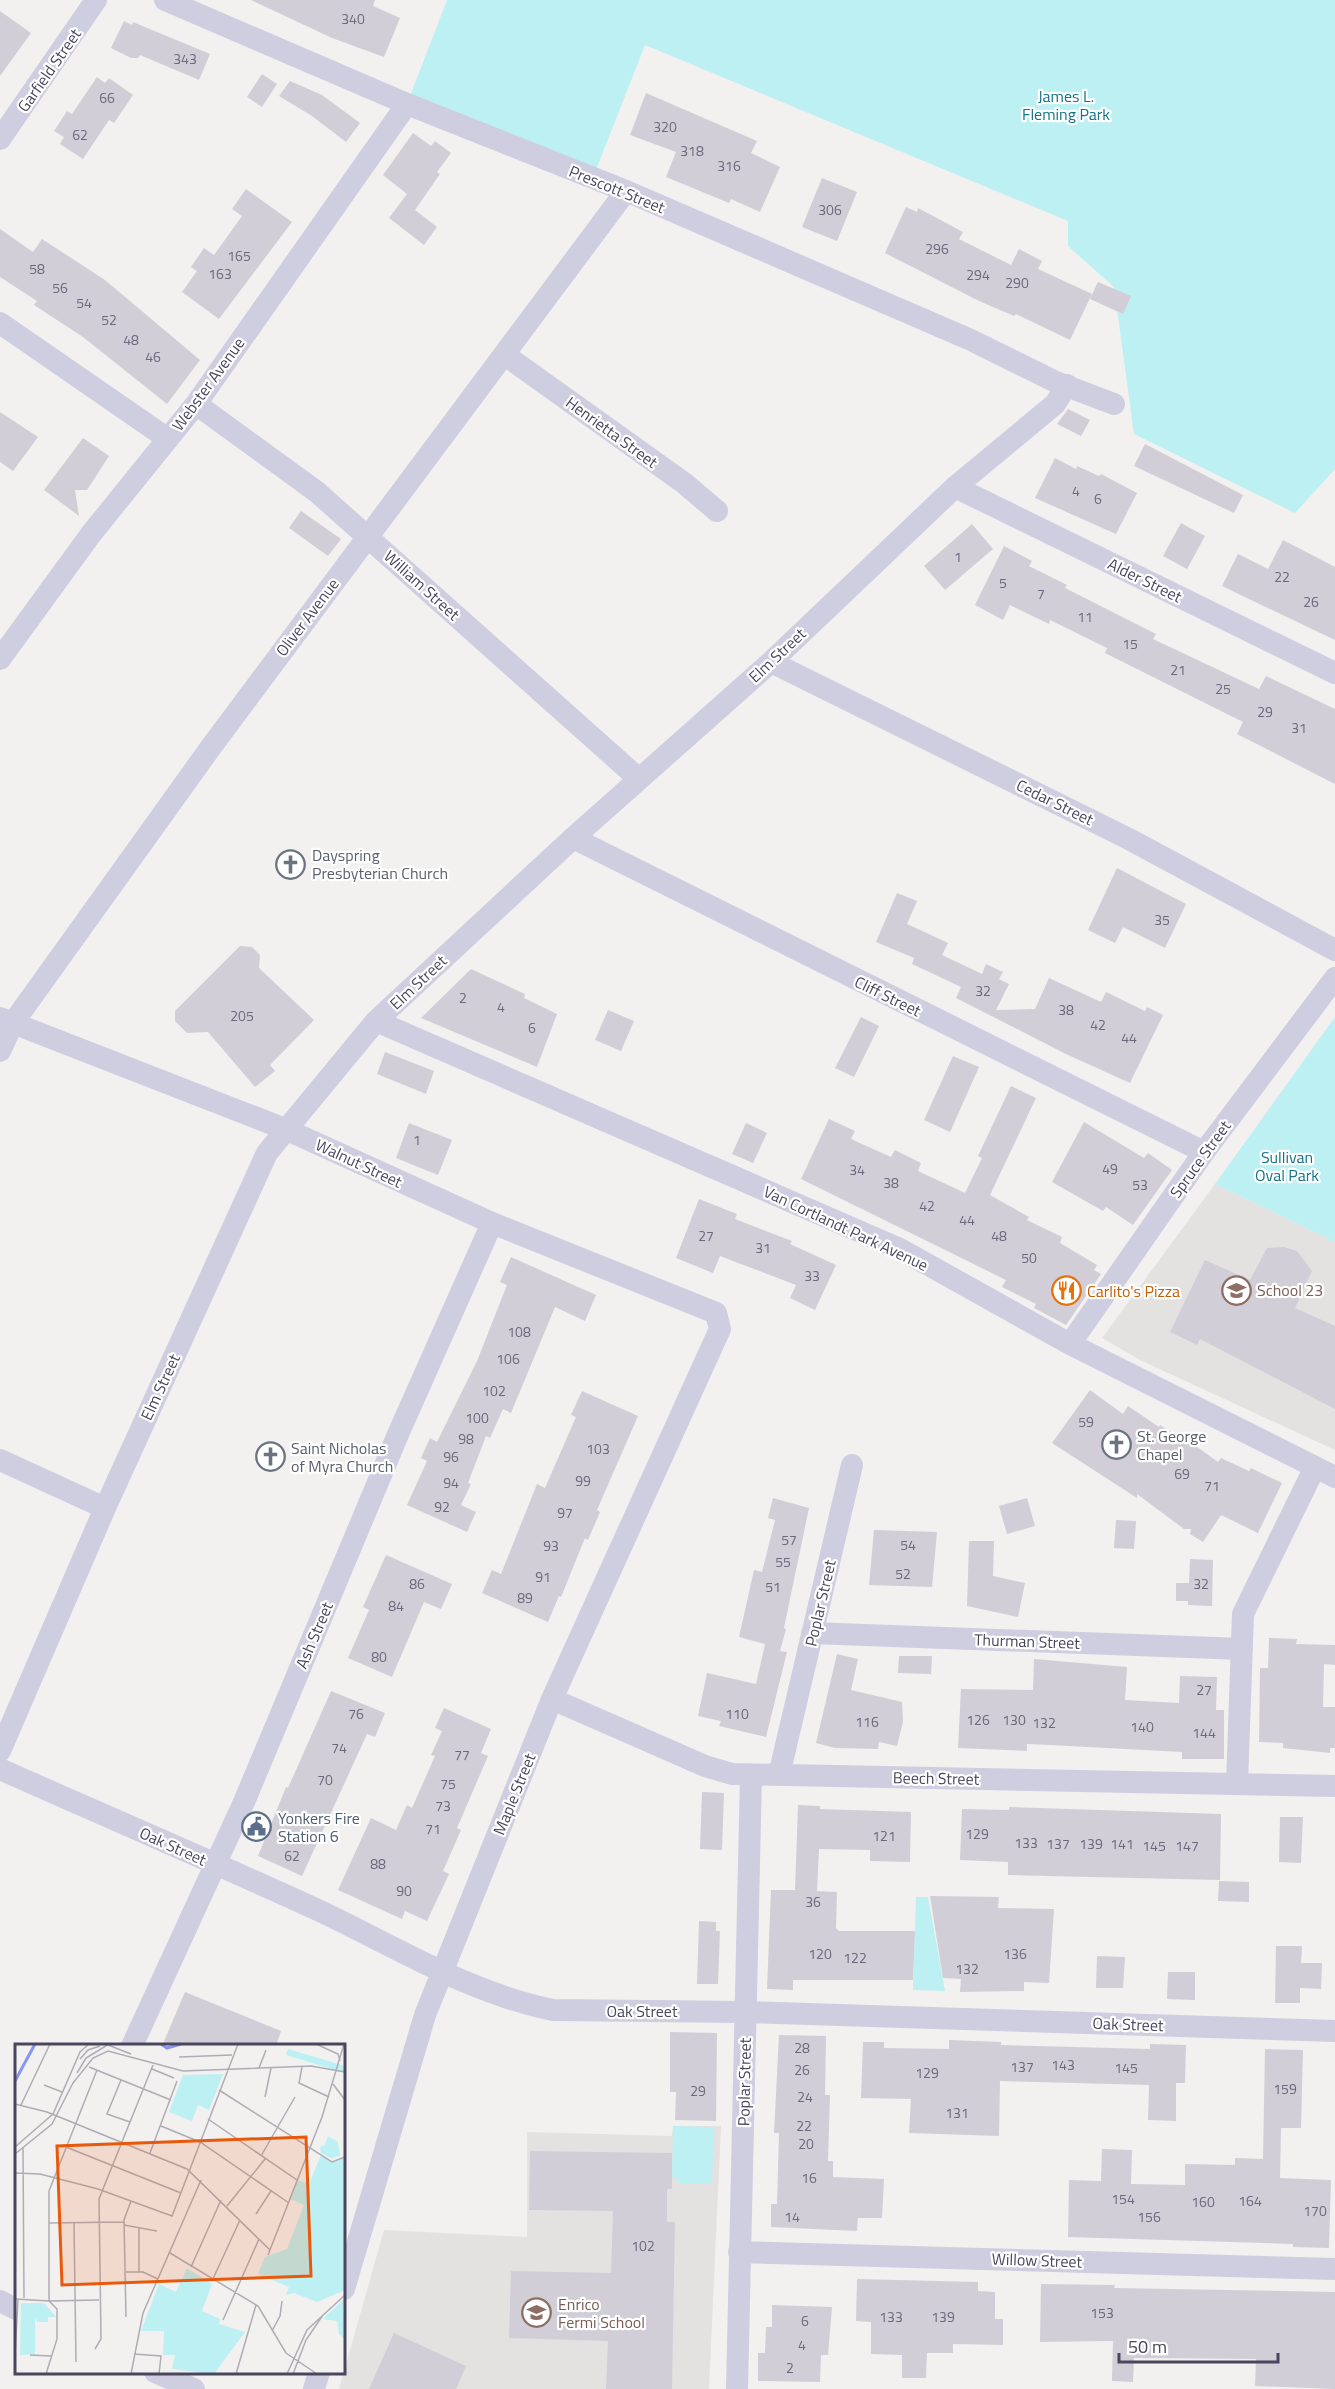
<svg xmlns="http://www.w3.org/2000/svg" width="1335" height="2389" viewBox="0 0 1335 2389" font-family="'Titillium Web',sans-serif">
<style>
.education{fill:#e3e2e1}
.green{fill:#bcf0f2}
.building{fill:#d1ced7}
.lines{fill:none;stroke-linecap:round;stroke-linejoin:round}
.minor{stroke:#cfcde0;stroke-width:22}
.labels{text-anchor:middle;stroke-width:4.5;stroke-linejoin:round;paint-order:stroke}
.number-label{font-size:14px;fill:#6b687c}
.street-label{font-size:16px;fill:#49465e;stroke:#fff}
.park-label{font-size:16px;fill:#127484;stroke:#fff}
.worship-label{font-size:16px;fill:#5b616d;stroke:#fff;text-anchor:start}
.education-label{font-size:16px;fill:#785e54;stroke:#fff;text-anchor:start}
.food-label{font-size:16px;fill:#c56008;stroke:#fff;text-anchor:start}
.service-label{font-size:16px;fill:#4e5e75;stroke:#fff;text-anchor:start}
.inset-river{fill:none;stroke:#8796f1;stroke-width:3}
.inset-road{fill:none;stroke:#aeadb5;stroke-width:1.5}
.view{fill:#e8590c;fill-opacity:0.15;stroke:#e8590c;stroke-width:3}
.inset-edge{fill:none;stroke:#49465e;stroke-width:3}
</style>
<rect width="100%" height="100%" fill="#f2f1ef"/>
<path class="education" d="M1215,1184L1335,1242V1450L1140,1360L1102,1338Z
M673,2126H721L709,2389H339L384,2230L527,2237V2132L672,2136Z"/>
<path class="green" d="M447,0H1335V469L1295,513L1134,434L1114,287L1068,246V221L645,45L592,180L407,104Z
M1335,1017V1242L1215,1184Z
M916,1897H928L945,1991L913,1990Z
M673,2126L714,2127L712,2184L678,2183V2178H672Z"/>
<path class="building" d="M251,0H375L373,6L400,18L384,57L332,38Z
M0,11L31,33L0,76Z
M124,21L132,25L133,22L210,54L199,80L140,55L138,58H131L111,48Z
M262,74L277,84L262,107L247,97Z
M97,77L105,83L109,78L133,95L114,123L109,120L83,159L60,144L64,137L54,131L67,111L72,114Z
M290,81L322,95L360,123L346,142L312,116L279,96Z
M646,93L757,141L751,153L780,167L760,212L731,199L729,203L666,177L676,152L630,135Z
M413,133L431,146L435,141L451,153L437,172L440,174L415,210L437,227L424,245L389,218L407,194L383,175Z
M822,178L857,192L837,241L802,227Z
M246,189L292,222L219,319L182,292L197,271L191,267L204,248L214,255L242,216L232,209Z
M906,207L917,212L918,208L963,232L959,239L1011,265L1019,249L1042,261L1038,269L1092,294L1070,340L1016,314L1014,316L979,301L885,253Z
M0,229L33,252L42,239L105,280L200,360L167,404L83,337L34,305L37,301L0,277Z
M1098,282L1131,296L1123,314L1090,299Z
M1068,409L1090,420L1081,436L1057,424Z
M0,412L38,437L13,471L0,462Z
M83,438L109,456L87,490H75L79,516L44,490Z
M1145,444L1243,495L1234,513L1134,466Z
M1055,458L1076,469L1077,466L1099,476L1101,474L1137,493L1116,534L1035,498Z
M301,511L341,539L328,556L289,528Z
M1181,523L1205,536L1187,569L1163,556Z
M972,524L993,549L945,590L924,566Z
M1283,540L1335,567V640L1222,586L1238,554L1268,569Z
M1004,546L1032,561L1029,566L1067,585L1065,588L1156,634L1153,639L1259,689L1266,676L1335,709V784L1237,734L1243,722L1105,653L1107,648L1050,620L1049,624L1010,605L1003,620L975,605Z
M1117,868L1186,904L1165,948L1123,927L1115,943L1088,930Z
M897,893L917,901L907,924L948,943L942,955L982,974L986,964L1003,972L999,979L1009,984L996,1010L1035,1009L1049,978L1101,1002L1106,992L1145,1011L1147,1007L1163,1015L1130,1083L1066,1054L956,998L961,987L912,964L914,958L876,942Z
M240,946L252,947L260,955L259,968L314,1020L270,1065L275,1071L255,1087L208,1032L187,1033L175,1021V1011Z
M471,969L525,994L524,998L557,1014L537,1067L421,1018Z
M608,1010L634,1021L621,1051L595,1040Z
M861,1017L879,1026L854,1077L835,1068Z
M385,1052L434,1071L426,1094L377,1074Z
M953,1056L979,1067L950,1132L924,1120Z
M1011,1086L1036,1098L990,1195L1029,1217L1027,1220L1062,1237L1060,1243L1097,1265L1094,1270L1101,1274L1066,1325L1034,1308L1036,1304L1002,1287L1006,1280L801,1179L829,1119L855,1131L851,1139L891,1157L895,1150L921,1163L918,1171L965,1193L982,1158L978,1156Z
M1084,1122L1144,1158L1148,1153L1172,1170L1133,1225L1106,1207L1103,1211L1052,1182Z
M409,1123L452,1140L438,1175L396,1158Z
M746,1123L767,1133L753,1163L732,1154Z
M699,1199L737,1214L735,1219L792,1241L790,1244L836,1265L815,1310L790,1298L796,1285L720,1256L713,1273L676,1258Z
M1284,1247L1297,1251L1312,1271L1295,1308L1335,1326V1409L1200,1339L1197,1345L1170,1332L1205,1260L1250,1280L1267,1248Z
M511,1257L596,1295L585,1321L555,1307L511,1413L503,1409L490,1438L486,1436L468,1483L471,1484L461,1505L476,1512L467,1532L407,1505L427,1461L421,1458L430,1438L437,1442L477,1361L507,1285L500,1282Z
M1090,1390L1123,1414L1128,1406L1159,1427L1160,1425L1192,1446L1193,1444L1218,1462L1221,1458L1249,1471L1251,1468L1282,1483L1258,1533L1221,1515L1203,1542L1190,1534L1191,1529H1184L1137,1494V1498L1052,1443Z
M582,1391L638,1416L597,1510L600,1512L588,1540L585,1538L561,1597L559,1596L548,1622L482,1593L492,1570L501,1574L537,1484L545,1488L576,1417L571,1415Z
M773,1498L809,1508L784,1628L786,1629L780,1651L787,1652L766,1737L719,1726L721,1721L698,1716L707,1673L756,1684L765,1644L739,1637L754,1570L762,1572L775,1520L768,1518Z
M1027,1498L1035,1526L1007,1534L999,1506Z
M1116,1520L1136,1521L1134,1549L1114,1548Z
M874,1530L937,1532L932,1587L869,1585Z
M969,1541H994L993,1576L1025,1583L1018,1617L967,1606Z
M386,1555L452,1584L441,1609L424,1602L392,1677L348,1658L369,1610L363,1607Z
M1190,1559L1213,1560L1212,1606L1188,1605V1601H1176V1583H1189Z
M1269,1638L1297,1639L1296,1644L1335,1645V1665L1324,1664L1323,1707H1335V1748H1330V1753L1283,1748V1743L1259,1742L1260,1668H1268Z
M837,1654L858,1659L851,1690L902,1702L903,1722L897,1746L879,1742L878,1749L835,1748L816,1743Z
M899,1656H932L931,1674L898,1673Z
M1034,1659L1127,1667L1125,1700L1179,1703L1180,1676L1217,1677L1216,1710H1224V1759H1182V1752L1050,1745L1027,1744V1751L958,1748L961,1689L1033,1690Z
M331,1691L385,1713L375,1737L367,1734L302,1876L258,1856L286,1787L288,1788Z
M444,1708L491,1729L481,1753L488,1756L457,1828L461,1830L443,1871L449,1874L427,1921L405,1911L402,1919L338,1890L371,1818L396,1830L407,1805L412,1808L435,1756L431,1755L442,1731L435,1728Z
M702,1792L724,1793L722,1850L700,1849Z
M798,1805L820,1806V1809L911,1812L910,1862L870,1861V1850L819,1849L817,1891L837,1892L836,1928L839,1931H915L913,1980H793V1990L767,1989L771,1890H795Z
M1009,1807L1221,1814L1220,1880L1008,1875V1862L960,1860L962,1809L1009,1810Z
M1280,1817H1303L1301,1863L1279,1862Z
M1219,1881L1249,1882V1902L1218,1901Z
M930,1896L999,1897L998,1908L1054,1909L1049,1983L1024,1982V1991L960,1992L961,1979L943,1978Z
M699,1921L716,1922V1931H720L718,1984H697Z
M1276,1946H1302L1301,1963H1322L1321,1989L1300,1988V2003H1275Z
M1097,1956L1125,1957L1123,1988H1096Z
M1168,1972H1195V2000L1167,1999Z
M185,1992L281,2031L276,2046H162Z
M670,2032L717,2033L716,2121L675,2120L676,2092H670Z
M779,2035L826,2036L825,2095H830L828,2161H833V2177L884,2179L882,2218H858L857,2231L771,2227V2204H777L779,2133H774Z
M949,2040L1001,2042V2045L1150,2049V2044L1186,2045L1185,2083H1176V2121L1148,2120L1149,2085L1000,2081L999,2136L909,2133L911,2099L861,2098L863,2042H884V2048L949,2049Z
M1265,2049L1303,2050L1301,2128H1281L1280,2178L1331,2180L1329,2248L1293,2247V2244L1068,2237L1069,2180L1101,2181L1102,2149L1132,2150L1131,2184L1185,2185V2164L1235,2165V2158L1263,2159Z
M530,2151L672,2153V2189H667V2222H675L672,2389H606L608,2341L509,2338L511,2271L611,2273L613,2211L529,2210Z
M857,2279L978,2282V2291L995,2292V2319H1003V2345L953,2344V2353H927L926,2378H902V2355L871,2354V2322L856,2321Z
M1041,2284L1115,2285L1114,2288L1335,2292V2389L1255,2386L1256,2359L1134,2358L1133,2382L1112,2381L1113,2341L1040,2342Z
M772,2305L832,2307L828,2355H821L820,2382L758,2381V2353H765L766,2327H772Z
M394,2333L466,2366L456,2389H369Z"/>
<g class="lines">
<path class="minor" d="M165,0L407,104L626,191L971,340L1056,382L1114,404
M0,139L96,0
M0,323L168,439
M505,355L684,483L717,511
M196,404L317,492L639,779
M955,487L1335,673
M0,659L91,534L196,404L407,104
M771,662L1129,839L1335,950
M573,838L1204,1152
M0,1018L285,1129L492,1223L716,1313L720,1329L552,1699L425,2015L344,2289
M376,1021L900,1249L1070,1344L1335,1477
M0,1051L13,1023L211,747L626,191
M1070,1344L1204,1152L1335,978
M0,1460L105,1508
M812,1633L1242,1649
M552,1699L705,1766L732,1774L1335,1786
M0,1751L105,1508L267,1153L376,1021L573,838L771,662L955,487L1055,404L1067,385
M0,1769C107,1817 214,1862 320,1911C396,1947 469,1993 553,2010L745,2012L1335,2031
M779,1775L852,1465
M1237,1784L1243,1614L1315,1467
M132,2046L244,1802L399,1432L492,1223
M739,2252L1335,2269
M0,2301L16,2309
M155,2372L194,2389
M314,2389L319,2372
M737,2389L751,1775"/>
</g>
<defs>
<symbol id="church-ring" viewBox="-11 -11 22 22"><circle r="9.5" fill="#fff" stroke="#6b7280" stroke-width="1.5"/><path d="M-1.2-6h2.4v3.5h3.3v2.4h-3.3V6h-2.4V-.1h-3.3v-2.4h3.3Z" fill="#6b7280"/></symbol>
<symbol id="school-ring" viewBox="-11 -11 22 22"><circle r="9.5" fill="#fff" stroke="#8d6e63" stroke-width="1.5"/><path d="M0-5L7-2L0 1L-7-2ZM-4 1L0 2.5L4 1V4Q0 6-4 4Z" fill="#8d6e63"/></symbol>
<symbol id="restaurant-ring" viewBox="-11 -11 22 22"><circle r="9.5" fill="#fff" stroke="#e8710a" stroke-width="1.5"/><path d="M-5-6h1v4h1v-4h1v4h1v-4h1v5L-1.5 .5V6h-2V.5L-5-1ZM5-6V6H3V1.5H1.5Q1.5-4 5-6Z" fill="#e8710a"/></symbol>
<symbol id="civic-ring" viewBox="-11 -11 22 22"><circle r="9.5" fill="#fff" stroke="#5c6f8a" stroke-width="1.5"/><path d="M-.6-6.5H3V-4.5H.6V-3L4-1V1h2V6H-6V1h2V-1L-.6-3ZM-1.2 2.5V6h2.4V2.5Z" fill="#5c6f8a"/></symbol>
</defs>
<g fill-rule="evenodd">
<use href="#church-ring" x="274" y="848" width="33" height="33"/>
<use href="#school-ring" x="1220" y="1274" width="33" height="33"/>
<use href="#restaurant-ring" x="1050" y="1274" width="33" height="33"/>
<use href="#church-ring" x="1100" y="1428" width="33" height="33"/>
<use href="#church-ring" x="254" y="1440" width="33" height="33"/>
<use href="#civic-ring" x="240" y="1810" width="33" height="33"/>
<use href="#school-ring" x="520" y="2296" width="33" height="33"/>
</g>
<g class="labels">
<g class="number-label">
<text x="353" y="24">340</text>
<text x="185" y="64">343</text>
<text x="107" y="103">66</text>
<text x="665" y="132">320</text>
<text x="80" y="140">62</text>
<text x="692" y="156">318</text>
<text x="729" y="171">316</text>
<text x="830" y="215">306</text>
<text x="937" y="254">296</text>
<text x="239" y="261">165</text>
<text x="37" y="274">58</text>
<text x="220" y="279">163</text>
<text x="978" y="280">294</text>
<text x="1017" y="288">290</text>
<text x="60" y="293">56</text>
<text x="84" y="308">54</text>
<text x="109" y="325">52</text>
<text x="131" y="345">48</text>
<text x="153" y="362">46</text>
<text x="1076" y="496">4</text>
<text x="1098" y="504">6</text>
<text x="958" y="562">1</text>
<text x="1282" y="582">22</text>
<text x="1003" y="588">5</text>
<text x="1041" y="599">7</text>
<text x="1311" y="607">26</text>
<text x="1085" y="622">11</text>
<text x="1130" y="649">15</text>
<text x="1178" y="675">21</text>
<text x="1223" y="694">25</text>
<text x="1265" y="717">29</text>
<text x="1299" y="733">31</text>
<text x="1162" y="925">35</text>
<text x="983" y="996">32</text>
<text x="463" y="1003">2</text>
<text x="501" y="1012">4</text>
<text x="1066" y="1015">38</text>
<text x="242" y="1021">205</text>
<text x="1098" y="1030">42</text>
<text x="532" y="1033">6</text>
<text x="1129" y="1043">44</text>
<text x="417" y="1145">1</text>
<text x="1110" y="1174">49</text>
<text x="857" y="1175">34</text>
<text x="891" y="1188">38</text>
<text x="1140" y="1190">53</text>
<text x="927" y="1211">42</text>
<text x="967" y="1225">44</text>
<text x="706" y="1241">27</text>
<text x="999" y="1241">48</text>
<text x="763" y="1253">31</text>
<text x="1029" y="1263">50</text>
<text x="812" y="1281">33</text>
<text x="519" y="1337">108</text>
<text x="508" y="1364">106</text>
<text x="494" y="1396">102</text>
<text x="477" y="1423">100</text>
<text x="1086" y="1427">59</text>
<text x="466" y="1444">98</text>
<text x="598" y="1454">103</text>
<text x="451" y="1462">96</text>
<text x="1182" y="1479">69</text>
<text x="583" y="1486">99</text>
<text x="451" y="1488">94</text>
<text x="1212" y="1491">71</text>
<text x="442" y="1512">92</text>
<text x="565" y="1518">97</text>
<text x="789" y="1545">57</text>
<text x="908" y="1550">54</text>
<text x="551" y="1551">93</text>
<text x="783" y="1567">55</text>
<text x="903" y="1579">52</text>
<text x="543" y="1582">91</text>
<text x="417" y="1589">86</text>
<text x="1201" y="1589">32</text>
<text x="773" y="1592">51</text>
<text x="525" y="1603">89</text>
<text x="396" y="1611">84</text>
<text x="379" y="1662">80</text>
<text x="1204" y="1695">27</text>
<text x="356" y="1719">76</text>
<text x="737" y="1719">110</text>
<text x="978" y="1725">126</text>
<text x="1014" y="1725">130</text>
<text x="867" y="1727">116</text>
<text x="1044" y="1728">132</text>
<text x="1142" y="1732">140</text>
<text x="1204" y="1738">144</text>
<text x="339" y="1753">74</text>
<text x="462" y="1760">77</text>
<text x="325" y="1785">70</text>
<text x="448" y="1789">75</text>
<text x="443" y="1811">73</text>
<text x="433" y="1834">71</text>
<text x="977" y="1839">129</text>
<text x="884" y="1841">121</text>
<text x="1026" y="1848">133</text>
<text x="1058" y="1849">137</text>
<text x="1091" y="1849">139</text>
<text x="1122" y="1849">141</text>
<text x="1154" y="1851">145</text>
<text x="1187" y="1851">147</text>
<text x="292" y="1861">62</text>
<text x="378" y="1869">88</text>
<text x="404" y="1896">90</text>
<text x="813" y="1907">36</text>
<text x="820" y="1959">120</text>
<text x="1015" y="1959">136</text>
<text x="855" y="1963">122</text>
<text x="967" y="1974">132</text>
<text x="802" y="2053">28</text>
<text x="1063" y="2070">143</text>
<text x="1022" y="2072">137</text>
<text x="1126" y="2073">145</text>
<text x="802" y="2075">26</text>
<text x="927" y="2078">129</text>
<text x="1285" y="2094">159</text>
<text x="698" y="2096">29</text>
<text x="805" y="2102">24</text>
<text x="957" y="2118">131</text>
<text x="804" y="2131">22</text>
<text x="806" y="2149">20</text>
<text x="809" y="2183">16</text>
<text x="1123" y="2204">154</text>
<text x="1250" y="2206">164</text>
<text x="1203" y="2207">160</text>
<text x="1315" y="2216">170</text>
<text x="792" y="2222">14</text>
<text x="1149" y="2222">156</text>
<text x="643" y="2251">102</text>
<text x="1102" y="2318">153</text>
<text x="891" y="2322">133</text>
<text x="943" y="2322">139</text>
<text x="805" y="2326">6</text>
<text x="802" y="2350">4</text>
<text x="790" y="2373">2</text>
</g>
<g class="street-label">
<text transform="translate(49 70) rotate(-55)" y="6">Garfield Street</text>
<text transform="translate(617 189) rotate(22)" y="6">Prescott Street</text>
<text transform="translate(208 384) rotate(-54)" y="6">Webster Avenue</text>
<text transform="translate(612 432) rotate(36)" y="6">Henrietta Street</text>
<text transform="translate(1145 580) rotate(26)" y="6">Alder Street</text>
<text transform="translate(422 585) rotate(42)" y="6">William Street</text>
<text transform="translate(307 617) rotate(-53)" y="6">Oliver Avenue</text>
<text transform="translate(777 655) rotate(-43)" y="6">Elm Street</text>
<text transform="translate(1055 802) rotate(26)" y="6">Cedar Street</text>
<text transform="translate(418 982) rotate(-43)" y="6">Elm Street</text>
<text transform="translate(888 996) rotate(26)" y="6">Cliff Street</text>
<text transform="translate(1200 1159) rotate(-54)" y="6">Spruce Street</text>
<text transform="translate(359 1163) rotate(25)" y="6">Walnut Street</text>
<text transform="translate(846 1228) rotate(25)" y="6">Van Cortlandt Park Avenue</text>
<text transform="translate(160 1387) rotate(-65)" y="6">Elm Street</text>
<text transform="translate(820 1603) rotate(-77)" y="6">Poplar Street</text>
<text transform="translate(314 1635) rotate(-67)" y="6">Ash Street</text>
<text transform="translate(1027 1641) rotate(2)" y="6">Thurman Street</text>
<text transform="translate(936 1778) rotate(1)" y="6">Beech Street</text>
<text transform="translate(514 1794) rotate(-68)" y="6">Maple Street</text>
<text transform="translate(173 1846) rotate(24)" y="6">Oak Street</text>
<text x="642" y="2017">Oak Street</text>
<text transform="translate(1128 2024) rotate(2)" y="6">Oak Street</text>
<text transform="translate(744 2082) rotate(-89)" y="6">Poplar Street</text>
<text transform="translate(1037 2260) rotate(2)" y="6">Willow Street</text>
</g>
<g class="park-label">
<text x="1066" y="102">James L.<tspan x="1066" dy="18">Fleming Park</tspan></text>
<text x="1287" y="1163">Sullivan<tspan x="1287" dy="18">Oval Park</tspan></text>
</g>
<g class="worship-label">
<text x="312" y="861">Dayspring<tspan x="312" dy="18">Presbyterian Church</tspan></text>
<text x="1137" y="1442">St. George<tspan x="1137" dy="18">Chapel</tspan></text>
<text x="291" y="1454">Saint Nicholas<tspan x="291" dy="18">of Myra Church</tspan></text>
</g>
<g class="education-label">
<text x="1257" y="1296">School 23</text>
<text x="558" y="2310">Enrico<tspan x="558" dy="18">Fermi School</tspan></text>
</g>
<g class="food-label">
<text x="1087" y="1297">Carlito's Pizza</text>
</g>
<g class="service-label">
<text x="278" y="1824">Yonkers Fire<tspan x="278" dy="18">Station 6</tspan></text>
</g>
</g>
<g transform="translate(15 2044)">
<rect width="330" height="330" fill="#f2f1ef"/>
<path d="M273,5L330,22V29L271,11ZM208,30L194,66L183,61L177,77L154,68L168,31ZM313,92L323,98L325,112L316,114L306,109L305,103L310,101ZM306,111L317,118L330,114V246L302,258L279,249L271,251L274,243L243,230L250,213L272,205L289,161L275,155L282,136L294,140ZM172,224L197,240L187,267L205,275L204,280L230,288L199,330L157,325L160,311H148L149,287H126L144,240L161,248ZM330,254V296L324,290L322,277L308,275ZM6,259H29L41,273H33V278H22L20,273V310L5,311Z" fill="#bcf0f2"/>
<path class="inset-river" d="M146,0L152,4L166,0M0,37L20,0"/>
<path class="inset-road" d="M301,0L323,10L325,17M93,1L116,10M164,13L217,11M65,15L73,6L85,2M74,23L156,56M287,23L284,39L314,53M244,24L251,6M137,25L159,34M82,26L34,147V257L84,256M62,29L71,14L94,0M106,36L92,70L115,78M58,39L78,14L93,7L168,27L296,22L330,28M318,40L330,56M29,41L47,48M204,46L317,118L330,113M250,53L256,24M0,60L32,68L172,125L255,206M6,61L35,0M193,75L282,136M146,82L185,98L274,159M0,103L38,70L65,8L74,0M8,103L9,254M51,103L166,149M135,109L162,37M0,110L37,80L59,37M246,112L280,53M0,129L25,130L83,145L157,172L223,0M212,162L250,115M241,170L256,147M59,178L61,318M34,179L109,178M109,181L142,187M155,209L243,262L271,309L302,330M253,211L307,73L329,0M176,223L206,156M111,228H128L143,235M124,228V184M197,237L225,176M0,255L34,257L42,265V295L31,330M111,273L109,176L116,157M208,276L244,195M257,287L265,272L267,257M80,305L86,295L84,155L138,21M119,310L146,312L144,330M0,311L3,255M15,311L36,312M116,330L128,269L186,136M221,330L241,261M272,330L292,286L330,251M278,330L291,296L308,271"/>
<path class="view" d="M291,93L296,232L47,241L42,102Z"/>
<rect width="330" height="330" class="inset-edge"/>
</g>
<path d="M1119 2353v9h159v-9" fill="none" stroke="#49465e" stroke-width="3"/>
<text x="1128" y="2353" font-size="18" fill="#49465e" stroke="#ffffff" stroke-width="4.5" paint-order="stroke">50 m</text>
</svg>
